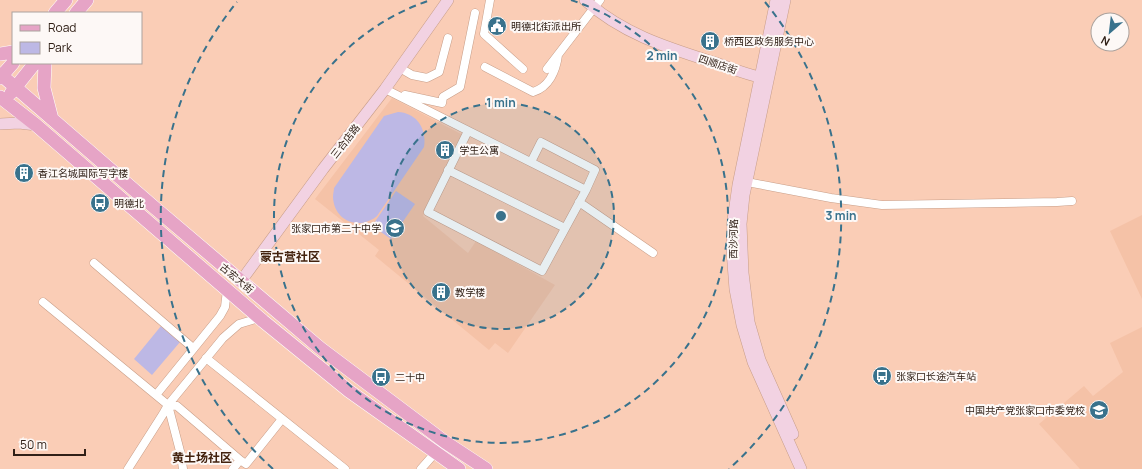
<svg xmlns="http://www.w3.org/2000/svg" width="1142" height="469" viewBox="0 0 1142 469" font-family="Manrope,'Noto Sans SC',sans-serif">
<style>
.built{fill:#f5c2a7}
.green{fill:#bdb8e5}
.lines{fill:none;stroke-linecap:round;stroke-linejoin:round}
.street-casing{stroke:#c89e88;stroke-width:9}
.secondary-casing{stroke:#c89e88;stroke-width:12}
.primary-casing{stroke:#fff;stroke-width:14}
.street{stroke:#fff;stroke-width:8}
.secondary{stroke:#f2d2e2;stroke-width:11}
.primary{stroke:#e6a4c6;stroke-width:13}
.ring{fill:none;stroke:#39728c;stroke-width:2;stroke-dasharray:7 5}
.labels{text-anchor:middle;stroke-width:4;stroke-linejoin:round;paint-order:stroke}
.poi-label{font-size:10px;fill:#302017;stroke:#fdf8f6;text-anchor:start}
.street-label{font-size:10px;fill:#302017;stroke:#fdf8f6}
.quarter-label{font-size:12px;font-weight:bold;fill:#43220e;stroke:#fdf8f6}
.centre{fill:#39728c;stroke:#fdf8f6;stroke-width:2}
.ring-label{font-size:12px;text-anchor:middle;font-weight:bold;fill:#39728c;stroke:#fdf8f6;stroke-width:4;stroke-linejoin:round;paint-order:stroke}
</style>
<rect width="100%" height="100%" fill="#facdb6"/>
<path class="built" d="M392,98L463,135L423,216L468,253L476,241L555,285L508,353L495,343L489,350L375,256L379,250L315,199Z
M1142,215V299L1110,231Z
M1142,327V469H1080L1039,424L1084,386L1093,396L1123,372L1110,343Z"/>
<path class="green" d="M398,112C417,113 427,129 424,147L377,216C359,231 334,221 333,197C333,194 334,190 334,188L384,116Z
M396,191L415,204L391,239L372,226Z
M161,326L180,342L152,375L134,359Z"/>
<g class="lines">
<defs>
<path id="street" d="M490,0L484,34L523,69
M485,67L533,92C549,87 556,71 558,55
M400,68L412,75L427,78L439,72L448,38
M547,69L600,0
M385,89L586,190L542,271L428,212L468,131
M405,95L442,103L443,97L460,87L475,13
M531,162L541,142L595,170L586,190
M448,170L565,228
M747,182L831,198L882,205L1057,202L1072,201
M579,202L653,253
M94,263L193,348
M43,302L168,405L181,455L183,469
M206,358L345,469
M156,395L220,316L225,307L227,290
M168,405L177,406L240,460L233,469
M240,460L246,464L282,419
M128,469L163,414L168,405L223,338L239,324L259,318
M421,469L435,453"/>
<path id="secondary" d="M585,0C622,34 669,48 716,63C733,69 750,76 768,79
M776,0L738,185L733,220L732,250L735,289L742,325L753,362L801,469
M785,0L744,195L741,224L743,273L749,322L760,360L793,434
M0,124L19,123L36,125
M241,281L323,169L385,89L448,0"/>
<path id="primary" d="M55,13L66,0
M76,13L87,0
M0,54L13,52
M45,63L44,88L52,119
M0,74L155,208L320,348L445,442L486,469
M0,78L13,63
M11,93L35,63
M0,97L36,125L263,321L349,391L459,469"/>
</defs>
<use href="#street" class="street-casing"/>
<use href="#secondary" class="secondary-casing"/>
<use href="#primary" class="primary-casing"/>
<use href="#street" class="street"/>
<use href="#secondary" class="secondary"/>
<use href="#primary" class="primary"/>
</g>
<circle cx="501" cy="216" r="113" fill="#39728c" fill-opacity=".12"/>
<g class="ring">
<circle cx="501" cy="216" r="113"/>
<path d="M571 0A227 227 0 1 1 431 0"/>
<path d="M273 469A340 340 0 0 1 237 2M765 2A340 340 0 0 1 729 469"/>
</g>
<defs>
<symbol id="civic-disc" viewBox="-11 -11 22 22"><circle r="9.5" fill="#39728c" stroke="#fdf8f6"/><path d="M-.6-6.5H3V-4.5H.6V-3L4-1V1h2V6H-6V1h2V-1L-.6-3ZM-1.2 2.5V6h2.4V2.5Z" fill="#fff"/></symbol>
<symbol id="building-disc" viewBox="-11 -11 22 22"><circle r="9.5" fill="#39728c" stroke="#fdf8f6"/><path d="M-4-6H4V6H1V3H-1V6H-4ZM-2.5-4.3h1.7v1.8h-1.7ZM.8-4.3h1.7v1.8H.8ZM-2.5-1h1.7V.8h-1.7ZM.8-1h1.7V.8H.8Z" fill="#fff"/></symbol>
<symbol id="bus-disc" viewBox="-11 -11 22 22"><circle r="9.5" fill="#39728c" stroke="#fdf8f6"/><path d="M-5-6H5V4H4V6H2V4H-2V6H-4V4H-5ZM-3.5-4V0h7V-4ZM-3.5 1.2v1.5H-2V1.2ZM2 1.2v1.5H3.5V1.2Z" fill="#fff"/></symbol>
<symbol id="school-disc" viewBox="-11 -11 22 22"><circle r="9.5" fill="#39728c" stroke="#fdf8f6"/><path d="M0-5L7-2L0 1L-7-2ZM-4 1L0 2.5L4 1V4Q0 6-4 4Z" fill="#fff"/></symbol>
</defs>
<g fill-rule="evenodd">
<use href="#civic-disc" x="486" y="15" width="22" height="22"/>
<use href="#building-disc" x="699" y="30" width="22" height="22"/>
<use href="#building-disc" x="434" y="139" width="22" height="22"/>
<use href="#building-disc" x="13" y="162" width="22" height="22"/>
<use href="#bus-disc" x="89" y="192" width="22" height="22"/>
<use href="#school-disc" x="384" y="217" width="22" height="22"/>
<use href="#building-disc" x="430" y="281" width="22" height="22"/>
<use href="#bus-disc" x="871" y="365" width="22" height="22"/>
<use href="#bus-disc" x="370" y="366" width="22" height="22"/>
<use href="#school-disc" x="1088" y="399" width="22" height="22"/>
</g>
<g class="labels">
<g class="poi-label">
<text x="511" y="30">明德北街派出所</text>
<text x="724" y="45">桥西区政务服务中心</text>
<text x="459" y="154">学生公寓</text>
<text x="38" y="177">香江名城国际写字楼</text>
<text x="114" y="207">明德北</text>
<text x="381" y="232" text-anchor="end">张家口市第二十中学</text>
<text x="455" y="296">教学楼</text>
<text x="896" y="380">张家口长途汽车站</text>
<text x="395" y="381">二十中</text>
<text x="1085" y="414" text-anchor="end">中国共产党张家口市委党校</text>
</g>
<g class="street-label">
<text transform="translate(718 64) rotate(18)" y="4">四顺店街</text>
<text transform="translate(345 141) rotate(-52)" y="4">三合店路</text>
<text transform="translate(733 239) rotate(-89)" y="4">西沙河路</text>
<text transform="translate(237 278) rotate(40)" y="4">古宏大街</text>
</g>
<g class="quarter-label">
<text x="290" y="261">蒙古营社区</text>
<text x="202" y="462">黄土场社区</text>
</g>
</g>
<circle cx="501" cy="216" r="6" class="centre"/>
<g class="ring-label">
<text x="662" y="60">2 min</text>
<text x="501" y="107">1 min</text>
<text x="841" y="220">3 min</text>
</g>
<rect x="12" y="12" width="130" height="52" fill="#fdf8f6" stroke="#aba29d"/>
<rect x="20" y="25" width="20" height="6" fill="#e6a4c6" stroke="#aba29d"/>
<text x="48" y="32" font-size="12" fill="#302017">Road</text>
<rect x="20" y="42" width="20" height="12" fill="#bdb8e5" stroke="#aba29d"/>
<text x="48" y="52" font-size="12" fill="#302017">Park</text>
<g transform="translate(1110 32) rotate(208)"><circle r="19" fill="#fdf8f6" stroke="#aba29d"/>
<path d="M0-3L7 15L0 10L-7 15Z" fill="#39728c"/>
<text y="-6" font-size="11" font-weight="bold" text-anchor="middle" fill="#302017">N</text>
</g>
<path d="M14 449v6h71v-6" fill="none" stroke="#302017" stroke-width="2"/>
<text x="20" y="449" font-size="12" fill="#302017" stroke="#fdf8f6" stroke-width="3" paint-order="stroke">50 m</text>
</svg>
